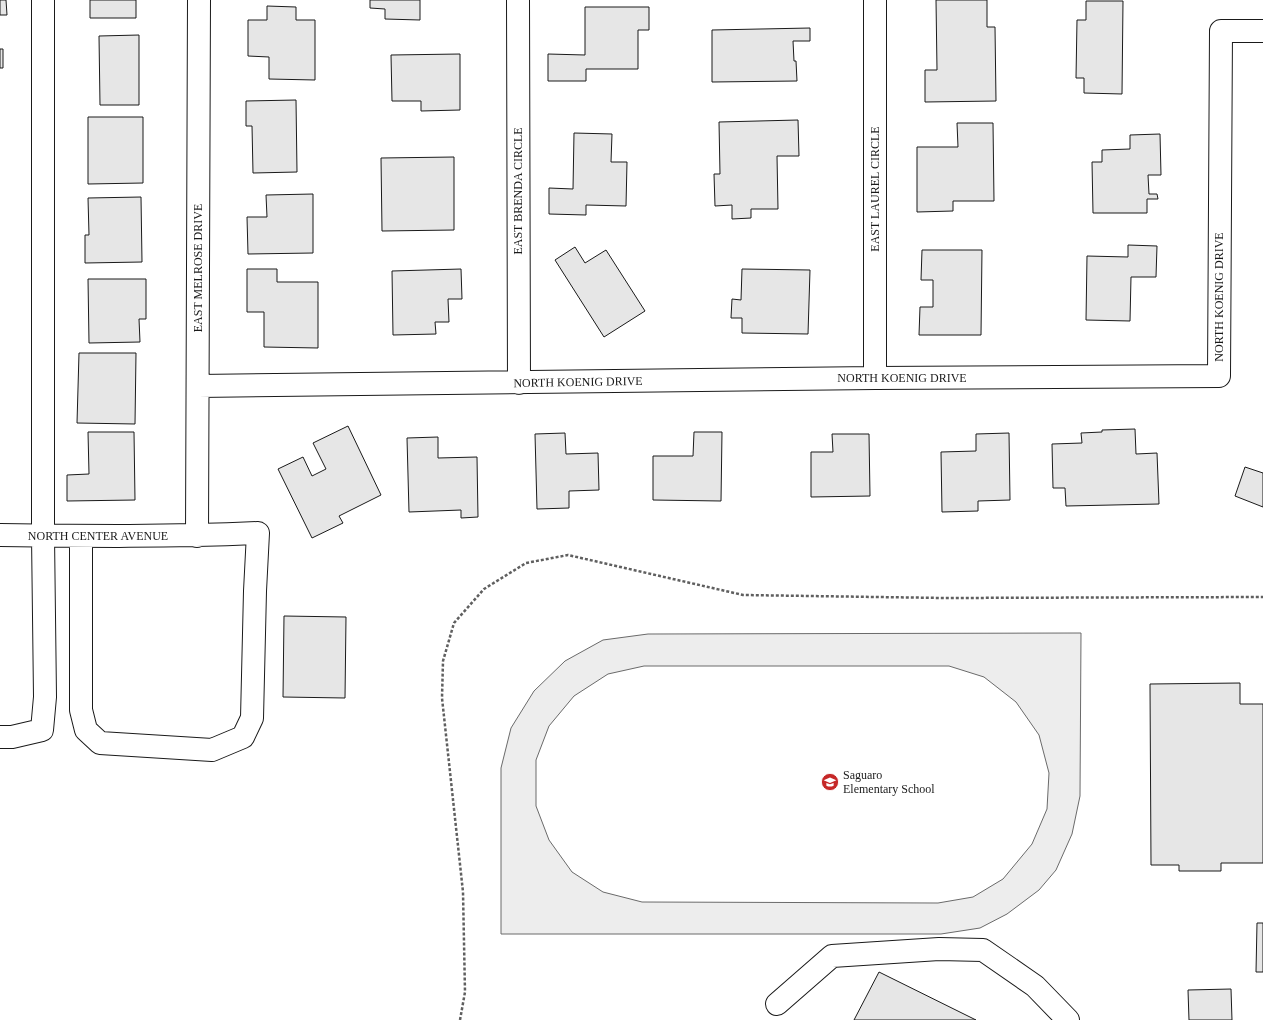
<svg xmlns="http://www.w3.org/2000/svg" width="1263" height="1020" viewBox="0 0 1263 1020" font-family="'Times New Roman',serif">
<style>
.built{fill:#ededed;stroke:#6a6a6a;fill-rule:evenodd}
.building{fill:#e6e6e6;stroke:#1a1a1a}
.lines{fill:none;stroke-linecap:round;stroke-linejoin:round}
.minor-casing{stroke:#1a1a1a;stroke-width:24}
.path{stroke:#5f5f5f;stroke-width:2.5;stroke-dasharray:3 2;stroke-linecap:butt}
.minor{stroke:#fff;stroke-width:22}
.labels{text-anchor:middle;stroke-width:3;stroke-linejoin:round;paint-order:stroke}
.street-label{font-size:12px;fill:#1a1a1a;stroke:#fff}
.poi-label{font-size:12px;fill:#1a1a1a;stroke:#fff;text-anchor:start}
</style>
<rect width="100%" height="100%" fill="#fff"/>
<path class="built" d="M1081,633L1080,796L1072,834L1056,870L1039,890L1007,914L980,928L941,934H501V768L511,728L534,691L565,661L603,640L648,634ZM644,666H949L984,677L1016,702L1039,735L1049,773L1047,809L1032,844L1003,879L973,897L938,903L642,902L603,892L572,872L549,840L536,806V760L549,726L574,696L608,674Z"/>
<path class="building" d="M0,0H6L7,15H0Z
M90,0H136V18H90Z
M370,0H420V20L385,19V9L370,8Z
M936,0H987V27H995L996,101L925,102V70H937Z
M1086,1H1123L1122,94L1084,93V78H1076L1077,20H1086Z
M267,6L296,7V20H315V80L269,79V57L248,56V20H267Z
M585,7H649V30H638V69H586V81H548V54L585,55Z
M810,28V41H793L794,61H796L797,81L712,82V30Z
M139,35V105H100L99,36Z
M0,49H3V68H0Z
M460,54V110L421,111V101H392L391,55Z
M296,100L297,172L253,173L252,126H246V101Z
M88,117H143V183L88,184Z
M798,120L799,156H777L778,209H751V218L732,219V205L715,206L714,174H720L719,122Z
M957,123H993L994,201H953V211L917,212V147H958Z
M574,133L612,134L611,162H627L626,206L586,205V215L549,214V188L573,189Z
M1160,134L1161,175H1148L1149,194H1157L1158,199H1147V213H1093L1092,162H1102V150L1130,149V135Z
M454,157V230L382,231L381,158Z
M313,194V253L248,254L247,217H267L266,195Z
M141,197L142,262L85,263V235H89L88,198Z
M1128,245L1157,246L1156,277H1131L1130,321L1086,320L1087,256L1128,257Z
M575,247L585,263L606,250L645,311L604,337L555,260Z
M922,250H982L981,335H919L920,307H933V280H921Z
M247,269H277V282H318V348L264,347V312H247Z
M461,269L462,299H448L449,322H435L436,334L393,335L392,271Z
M742,269L810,270L808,334L742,333V318H731L732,299L741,300Z
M88,279H146V319H139L140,342L89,343Z
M79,353H136L135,424L77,423Z
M348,426L381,495L339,516L343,523L312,538L278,469L303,457L312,476L326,469L313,443Z
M1135,429L1136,454L1157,453L1159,504L1066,506L1065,488H1053L1052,444L1082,443L1081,433L1102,432V430Z
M88,432H134L135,500L67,501V475L89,474Z
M694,432H722L721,501L653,500V456H693Z
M565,433L566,454L598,453L599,490L569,491V508L537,509L535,434Z
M1009,433L1010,500L978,501V511L942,512L941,452L976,451V434Z
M832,434H869L870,496L811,497V452H833Z
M438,437V458L477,457L478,517L461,518V510L409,512L407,438Z
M1245,467L1263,473V507L1235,496Z
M284,616L346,617L345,698L283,697Z
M1240,683V704H1263V863H1221V871H1179V865H1151L1150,684Z
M1257,923H1263V972H1256Z
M879,972L976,1020H854Z
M1231,989L1232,1020H1189L1188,990Z"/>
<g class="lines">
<defs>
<path id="minor" d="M518,0L519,383
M875,0V378
M198,386L875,378L1219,376L1221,31H1263
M0,535C86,536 172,537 258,533L255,591L252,718L243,737L212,750L100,743L86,730L81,710V536
M197,536L199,0
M0,737H12L42,730L45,697L43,536V0
M777,1004L832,956L939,949L983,950L1035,986L1068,1020"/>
</defs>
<use href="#minor" class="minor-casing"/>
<path class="path" d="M460,1020L465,992L463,892L442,698L443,661L454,623L484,589L526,563L568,555L743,595L944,598L1263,597"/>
<use href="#minor" class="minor"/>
</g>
<defs>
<symbol id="school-disc" viewBox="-11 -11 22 22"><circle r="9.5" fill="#c62828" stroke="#fff"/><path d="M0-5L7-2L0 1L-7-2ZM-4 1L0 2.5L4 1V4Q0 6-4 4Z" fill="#fff"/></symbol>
</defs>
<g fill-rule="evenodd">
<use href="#school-disc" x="820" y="772" width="20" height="20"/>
</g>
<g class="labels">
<g class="street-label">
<text transform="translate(875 189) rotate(-90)" y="4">EAST LAUREL CIRCLE</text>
<text transform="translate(518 191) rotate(-90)" y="4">EAST BRENDA CIRCLE</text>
<text transform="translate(198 268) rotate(-90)" y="4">EAST MELROSE DRIVE</text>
<text transform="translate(1219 297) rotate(-90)" y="4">NORTH KOENIG DRIVE</text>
<text x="902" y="382">NORTH KOENIG DRIVE</text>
<text transform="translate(578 382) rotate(-1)" y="4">NORTH KOENIG DRIVE</text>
<text x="98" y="540">NORTH CENTER AVENUE</text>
</g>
<g class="poi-label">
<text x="843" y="779">Saguaro<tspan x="843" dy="14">Elementary School</tspan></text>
</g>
</g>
</svg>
